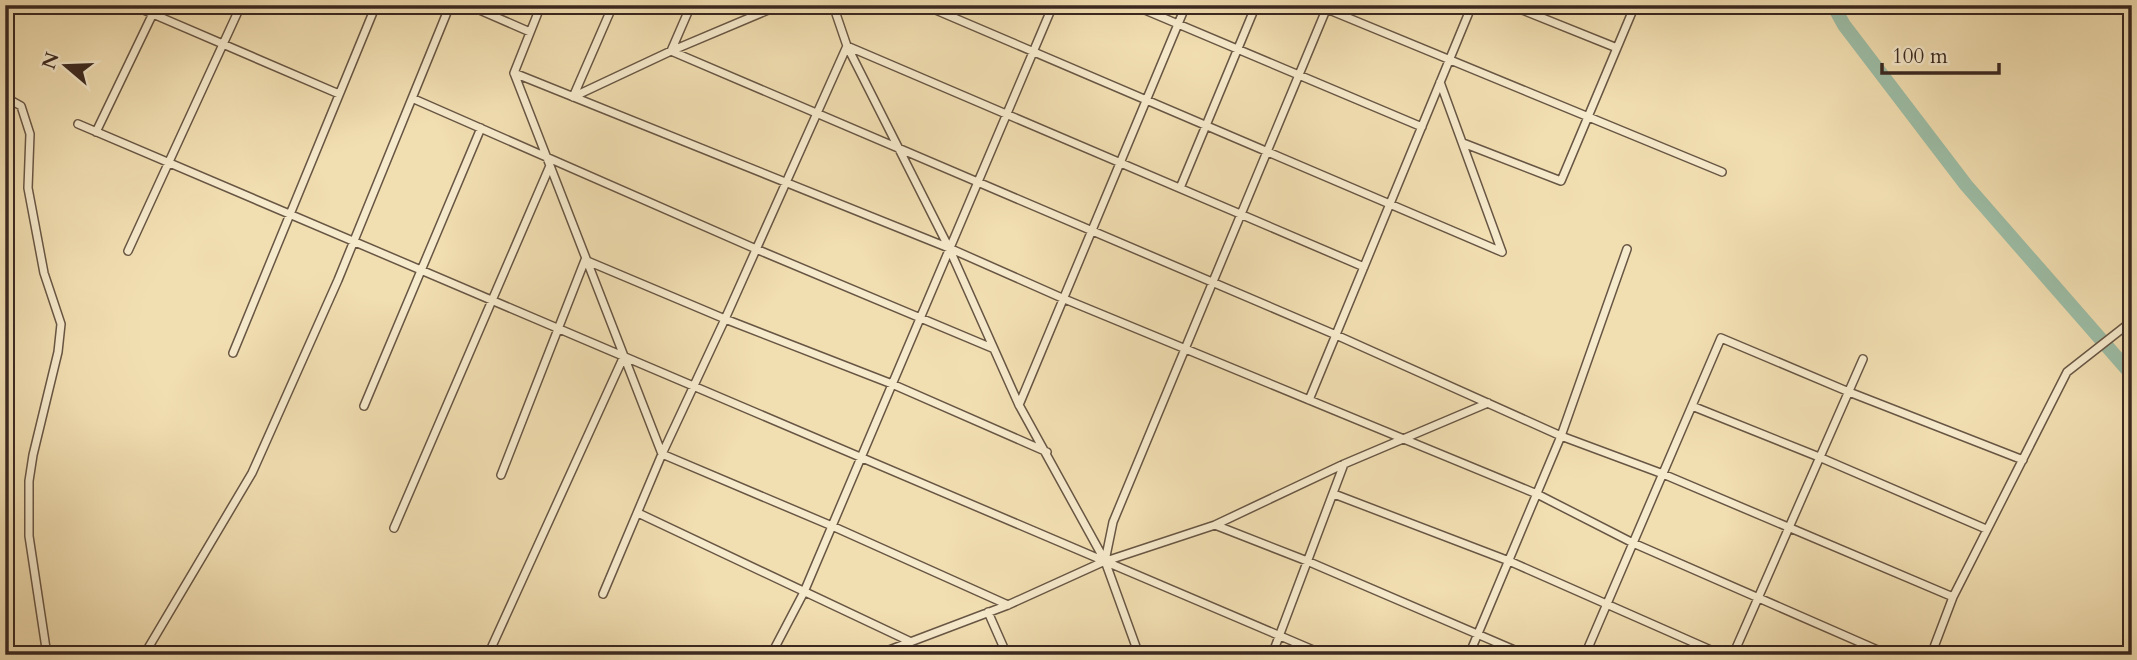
<svg xmlns="http://www.w3.org/2000/svg" width="2137" height="660" viewBox="0 0 2137 660" font-family="Cardo,serif">
<style>
.lines{fill:none;stroke-linecap:round;stroke-linejoin:round}
.river{stroke:#9cbda6;stroke-width:14}
.minor-casing{stroke:#685644;stroke-width:10}
.minor{stroke:#f6eacc;stroke-width:7}
</style>
<rect width="100%" height="100%" fill="#f1deb1"/>
<filter id="stains"><feTurbulence type="fractalNoise" baseFrequency=".00286" numOctaves="4"/><feColorMatrix values="0 0 0 0 .2 0 0 0 0 .09 0 0 0 0 .02 0 0 0 .5 -.17"/></filter>
<radialGradient id="worn" r=".72"><stop offset=".6" stop-color="#630" stop-opacity="0"/><stop offset="1" stop-color="#630" stop-opacity=".3"/></radialGradient>
<g class="lines">
<path class="river" d="M1833,5L1844,25L1966,185L2132,375"/>
<defs>
<path id="minor" d="M132,5L339,94
M468,5L530,32
M541,5L514,73L662,454L832,526L1008,605
M691,5L671,51L1336,335L1561,436L1663,474L1953,597
M833,5L847,46L949,248L1019,405L1105,561L1139,655
M924,5L1502,252
M1133,5L1422,127
M1317,5L1722,172
M1510,5L1617,48
M514,73L949,248L1062,298L1537,494L1633,543L1889,655
M1440,82L1502,252
M5,97L21,106L30,134L28,188L44,273L61,324L58,352L33,455L29,481V536L47,655
M573,97L671,51L780,5
M573,97L613,5
M414,99L756,249L992,348
M78,124L1325,655
M96,132L157,5
M1463,143L1561,181L1635,5
M1180,188L1256,5
M128,251L241,5
M233,353L376,5
M1309,400L1472,5
M1019,405L1186,5
M364,406L481,128
M1692,406L1819,457L1986,529
M501,475L585,260L725,319L892,384L1047,452
M1334,494L1509,561L1722,655
M638,513L909,641
M1215,525L1307,561L1526,655
M394,528L549,168
M1106,561L1215,525L1344,464L1488,403
M603,594L662,454L725,319L847,46L1364,267
M988,612L1007,655
M144,655L252,473L338,280L450,5
M488,655L624,356
M771,655L804,592L1053,5
M876,655L1008,605L1105,561L1113,522L1328,5
M1272,655L1344,464
M1469,655L1561,436L1627,249
M1585,655L1721,338L1849,392L2023,460
M1733,655L1863,359
M1931,655L1953,597L2067,372L2132,321"/>
</defs>
<use href="#minor" class="minor-casing"/>
<use href="#minor" class="minor"/>
</g>
<rect width="2137" height="660" fill="none" stroke="#f1deb1" stroke-width="28"/>
<rect x="7" y="7" width="2123" height="646" fill="none" stroke="#3a2820" stroke-width="3.5"/>
<rect x="14" y="14" width="2109" height="632" fill="none" stroke="#3a2820" stroke-width="2"/>
<g transform="translate(66 66) rotate(289)" stroke="#f6eacc" stroke-width="5" paint-order="stroke">
<path d="M0-5L12 26L0 18L-12 26Z" fill="#3a2820"/>
<text y="-10" font-size="19" font-weight="bold" text-anchor="middle" fill="#3a2820">N</text>
</g>
<path d="M1882 63v10h117v-10" fill="none" stroke="#3a2820" stroke-width="3.5"/>
<text x="1892" y="63" font-size="21" fill="#3a2820" stroke="#f6eacc" stroke-width="5" paint-order="stroke">100 m</text>
<rect width="100%" height="100%" filter="url(#stains)"/>
<rect width="100%" height="100%" fill="url(#worn)"/>
</svg>
